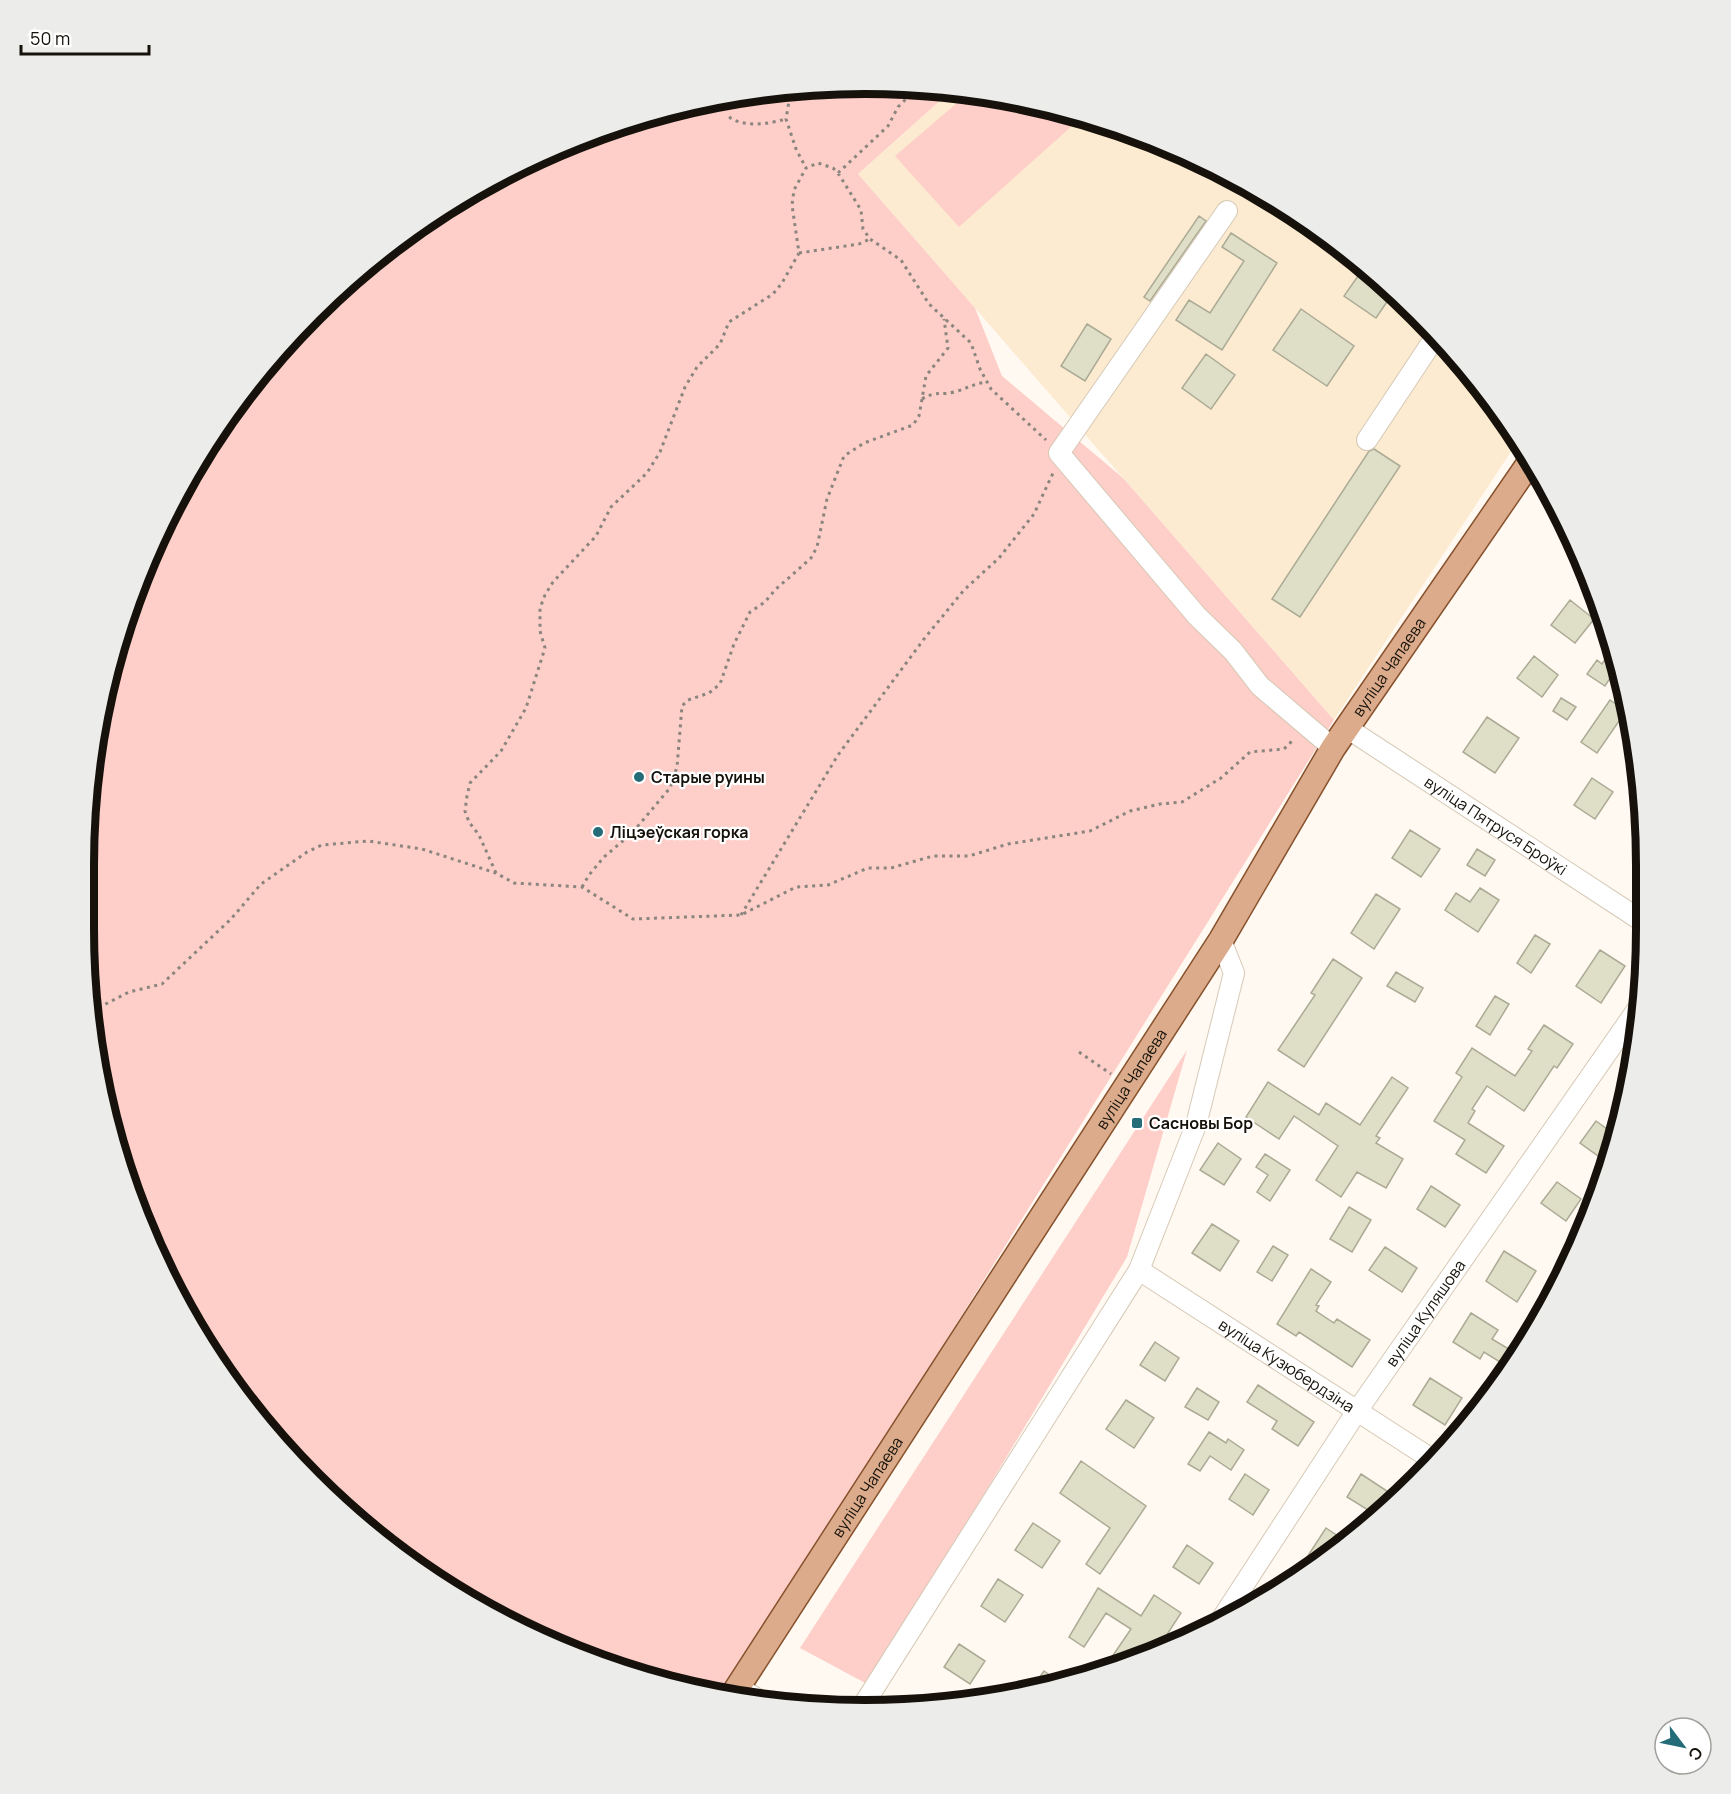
<svg xmlns="http://www.w3.org/2000/svg" width="1731" height="1794" viewBox="0 0 1731 1794" font-family="Manrope,sans-serif">
<style>
.built{fill:#fcebd0}
.green{fill:#fecec9}
.building{fill:#dfdfc8;stroke:#abaa95;stroke-width:1.5}
.lines{fill:none;stroke-linecap:round;stroke-linejoin:round}
.minor-casing{stroke:#d6c9b6;stroke-width:22}
.major-casing{stroke:#86512c;stroke-width:27}
.path{stroke:#8a857d;stroke-width:3;stroke-dasharray:3 4.5;stroke-linecap:butt}
.minor{stroke:#fff;stroke-width:20}
.major{stroke:#dbab8b;stroke-width:24}
.poi-dot{fill:#256c79;stroke:#fff;stroke-width:2}
.labels{text-anchor:middle;stroke-width:4.5;stroke-linejoin:round;paint-order:stroke}
.street-label{font-size:16px;fill:#16120b;stroke:#fff}
.poi-label{font-size:16px;font-weight:bold;fill:#16120b;stroke:#fff;text-anchor:start}
.rim{fill:none;stroke:#16120b;stroke-width:8}
</style>
<rect width="100%" height="100%" fill="#fff9f1"/>
<path class="built" d="M952,90L967,91L1116,125L1256,189L1381,278L1485,389L1518,441L1334,720L858,174Z"/>
<path class="green" d="M814,86L952,90L858,174L975,308L1002,376L1123,478L1334,720L725,1694L615,1669L475,1605L350,1516L245,1404L144,1228L99,1081L84,928L91,763L125,615L189,475L278,350L389,246L520,165L663,111Z
M971,91L1082,117L959,227L895,156Z
M1187,1050L1127,1257L869,1685L800,1648Z"/>
<path class="building" d="M1199,216L1206,221L1150,301L1144,297Z
M1231,233L1277,263L1222,350L1176,320L1189,300L1210,313L1244,261L1222,247Z
M1365,266L1381,278L1386,284L1384,287L1393,293L1376,318L1344,296Z
M1301,309L1354,346L1327,386L1273,350Z
M1087,324L1111,339L1085,381L1061,366Z
M1206,354L1235,375L1211,409L1182,388Z
M1374,449L1400,466L1300,617L1272,599L1369,451Z
M1570,600L1594,619L1575,643L1551,625Z
M1614,646L1620,663L1605,686L1587,674L1597,660L1602,664Z
M1534,656L1558,675L1542,697L1517,678Z
M1561,698L1576,707L1567,720L1553,711Z
M1610,700L1626,711L1597,753L1581,742Z
M1487,717L1519,738L1495,773L1463,752Z
M1592,778L1613,792L1595,819L1574,805Z
M1410,830L1440,849L1421,877L1392,858Z
M1477,849L1495,860L1485,876L1467,865Z
M1480,888L1499,900L1478,932L1445,910L1456,893L1470,902Z
M1376,894L1400,909L1374,949L1351,933Z
M1535,935L1550,944L1531,973L1517,963Z
M1600,950L1625,966L1601,1003L1576,986Z
M1333,959L1362,978L1304,1067L1278,1050L1315,995L1311,993Z
M1396,972L1423,988L1415,1002L1387,986Z
M1495,996L1509,1004L1490,1035L1476,1026Z
M1544,1025L1573,1044L1557,1068L1554,1066L1524,1111L1487,1086L1472,1109L1475,1111L1468,1123L1504,1146L1486,1173L1456,1154L1465,1140L1434,1121L1462,1077L1456,1073L1472,1048L1515,1076L1532,1051L1528,1049Z
M1392,1077L1408,1088L1376,1136L1380,1138L1376,1143L1403,1159L1386,1188L1357,1172L1341,1197L1316,1180L1338,1146L1294,1116L1279,1139L1246,1117L1268,1082L1319,1115L1326,1103L1360,1125Z
M1596,1121L1618,1137L1608,1163L1580,1143Z
M1218,1143L1241,1159L1224,1185L1200,1170Z
M1265,1154L1290,1170L1270,1201L1257,1192L1268,1175L1256,1167Z
M1557,1182L1581,1199L1566,1221L1541,1203Z
M1431,1186L1460,1205L1445,1227L1417,1209Z
M1349,1207L1371,1220L1352,1252L1330,1239Z
M1212,1224L1239,1241L1220,1271L1192,1253Z
M1273,1246L1288,1255L1272,1281L1257,1272Z
M1385,1247L1417,1268L1402,1292L1369,1270Z
M1504,1251L1536,1271L1517,1302L1486,1281Z
M1311,1269L1331,1282L1316,1305L1319,1306L1316,1311L1334,1323L1337,1319L1370,1340L1352,1367L1299,1332L1296,1336L1277,1324Z
M1471,1313L1498,1330L1492,1339L1517,1354L1508,1367L1484,1352L1480,1359L1453,1342Z
M1155,1342L1179,1358L1165,1381L1140,1365Z
M1430,1378L1462,1398L1445,1425L1413,1405Z
M1258,1385L1314,1422L1298,1446L1272,1429L1277,1421L1247,1402Z
M1197,1388L1219,1402L1208,1420L1185,1407Z
M1126,1400L1154,1418L1134,1448L1106,1429Z
M1209,1432L1226,1443L1228,1439L1244,1450L1231,1470L1210,1456L1200,1471L1188,1464Z
M1081,1461L1146,1506L1100,1574L1086,1564L1110,1528L1060,1493Z
M1245,1474L1269,1490L1253,1515L1229,1499Z
M1361,1474L1390,1493L1376,1515L1347,1497Z
M1033,1523L1060,1541L1042,1568L1015,1550Z
M1326,1528L1344,1540L1298,1571Z
M1187,1545L1213,1563L1199,1584L1173,1567Z
M998,1579L1023,1595L1005,1622L981,1606Z
M1098,1588L1141,1616L1154,1595L1181,1613L1157,1650L1103,1670L1131,1629L1106,1613L1084,1647L1069,1637Z
M959,1644L985,1661L970,1684L944,1667Z
M1044,1671L1063,1684L1031,1689Z"/>
<g class="lines">
<defs>
<g id="minor">
<path d="M1227,211L1059,453L1197,616L1233,651L1260,686L1333,748"/>
<path d="M1367,440L1436,336"/>
<path id="s1" d="M1347,728L1645,923"/>
<path id="s2" d="M1139,1270L1433,1460"/>
<path id="s3" d="M1217,1626L1357,1411L1641,1004"/>
<path d="M737,1687L765,1703"/>
<path d="M862,1707L1139,1270L1196,1125L1234,973L1221,940"/>
</g>
<g id="major">
<path id="s4" d="M732,1696L1221,940L1333,748L1530,462"/>
</g>
</defs>
<use href="#minor" class="minor-casing"/>
<use href="#major" class="major-casing"/>
<path class="path" d="M791,89L786,119L796,149L806,168
M729,117C745,128 768,124 786,119
M838,173L888,126L898,107L911,94L927,89
M799,253L859,244L870,239
M922,399C937,390 939,396 954,392C966,389 975,383 987,382
M496,873L479,835L469,822L465,811L467,796L470,783L501,751L526,708L545,648L540,631V608L545,595L553,582L596,536L611,507L647,473L660,452L685,387L697,367L720,344L729,322L773,294L782,283L799,253L792,205L794,190L806,168L818,163L833,168L838,173L861,210L863,229L870,239L901,260L929,304L971,343L980,369L991,389L1046,440
M582,887L589,875L604,857L632,833L670,788L677,767L682,706L688,700L709,693L720,684L734,644L750,612L765,602L775,590L811,558L817,547L827,499L844,456L864,443L913,425L919,416L926,376L948,348L944,319
M741,915L838,755L924,639L964,590L999,558L1034,514L1053,473
M92,1011L129,992L162,984L231,919L261,884L307,852L322,845L368,841L422,849L496,873L514,883L582,887L633,919L741,915L796,887L828,885L868,868H891L933,856H969L1008,844L1090,831L1130,811L1160,804L1182,802L1221,778L1250,752L1284,749L1294,739
M1079,1052L1111,1074"/>
<use href="#minor" class="minor"/>
<use href="#major" class="major"/>
</g>
<g class="poi-dot">
<circle cx="639" cy="777" r="6"/>
<circle cx="598" cy="832" r="6"/>
<rect x="1131" y="1117" width="12" height="12" rx="3"/>
</g>
<g class="labels">
<g class="street-label">
<text dy="6" stroke="none"><textPath href="#s4" startOffset="1221">вуліца Чапаева</textPath></text>
<text dy="6" stroke="none"><textPath href="#s1" startOffset="178">вуліца Пятруся Броўкі</textPath></text>
<text dy="6" stroke="none"><textPath href="#s4" startOffset="735">вуліца Чапаева</textPath></text>
<text dy="6" stroke="none"><textPath href="#s3" startOffset="376">вуліца Куляшова</textPath></text>
<text dy="6" stroke="none"><textPath href="#s2" startOffset="176">вуліца Кузюбердзіна</textPath></text>
<text dy="6" stroke="none"><textPath href="#s4" startOffset="249">вуліца Чапаева</textPath></text>
</g>
<g class="poi-label">
<text x="651" y="783">Старые руины</text>
<text x="610" y="838">Ліцэеўская горка</text>
<text x="1149" y="1129">Сасновы Бор</text>
</g>
</g>
<path d="M0 0H1731V1794H0ZM865 94H865A771 771 0 0 1 1636 865V929A771 771 0 0 1 865 1700H865A771 771 0 0 1 94 929V865A771 771 0 0 1 865 94Z" fill="#ececeb" fill-rule="evenodd"/>
<path class="rim" d="M865 94H865A771 771 0 0 1 1636 865V929A771 771 0 0 1 865 1700H865A771 771 0 0 1 94 929V865A771 771 0 0 1 865 94Z"/>
<g transform="translate(1683 1746) rotate(122)"><circle r="28" fill="#ffffff" stroke="#a2a09d" stroke-width="1.5"/>
<path d="M0-4.5L10 22L0 15L-10 22Z" fill="#256c79"/>
<text y="-9" font-size="16" font-weight="bold" text-anchor="middle" fill="#16120b">С</text>
</g>
<path d="M21 45v9h128v-9" fill="none" stroke="#16120b" stroke-width="3"/>
<text x="30" y="45" font-size="18" fill="#16120b" stroke="#ffffff" stroke-width="4.5" paint-order="stroke">50 m</text>
</svg>
